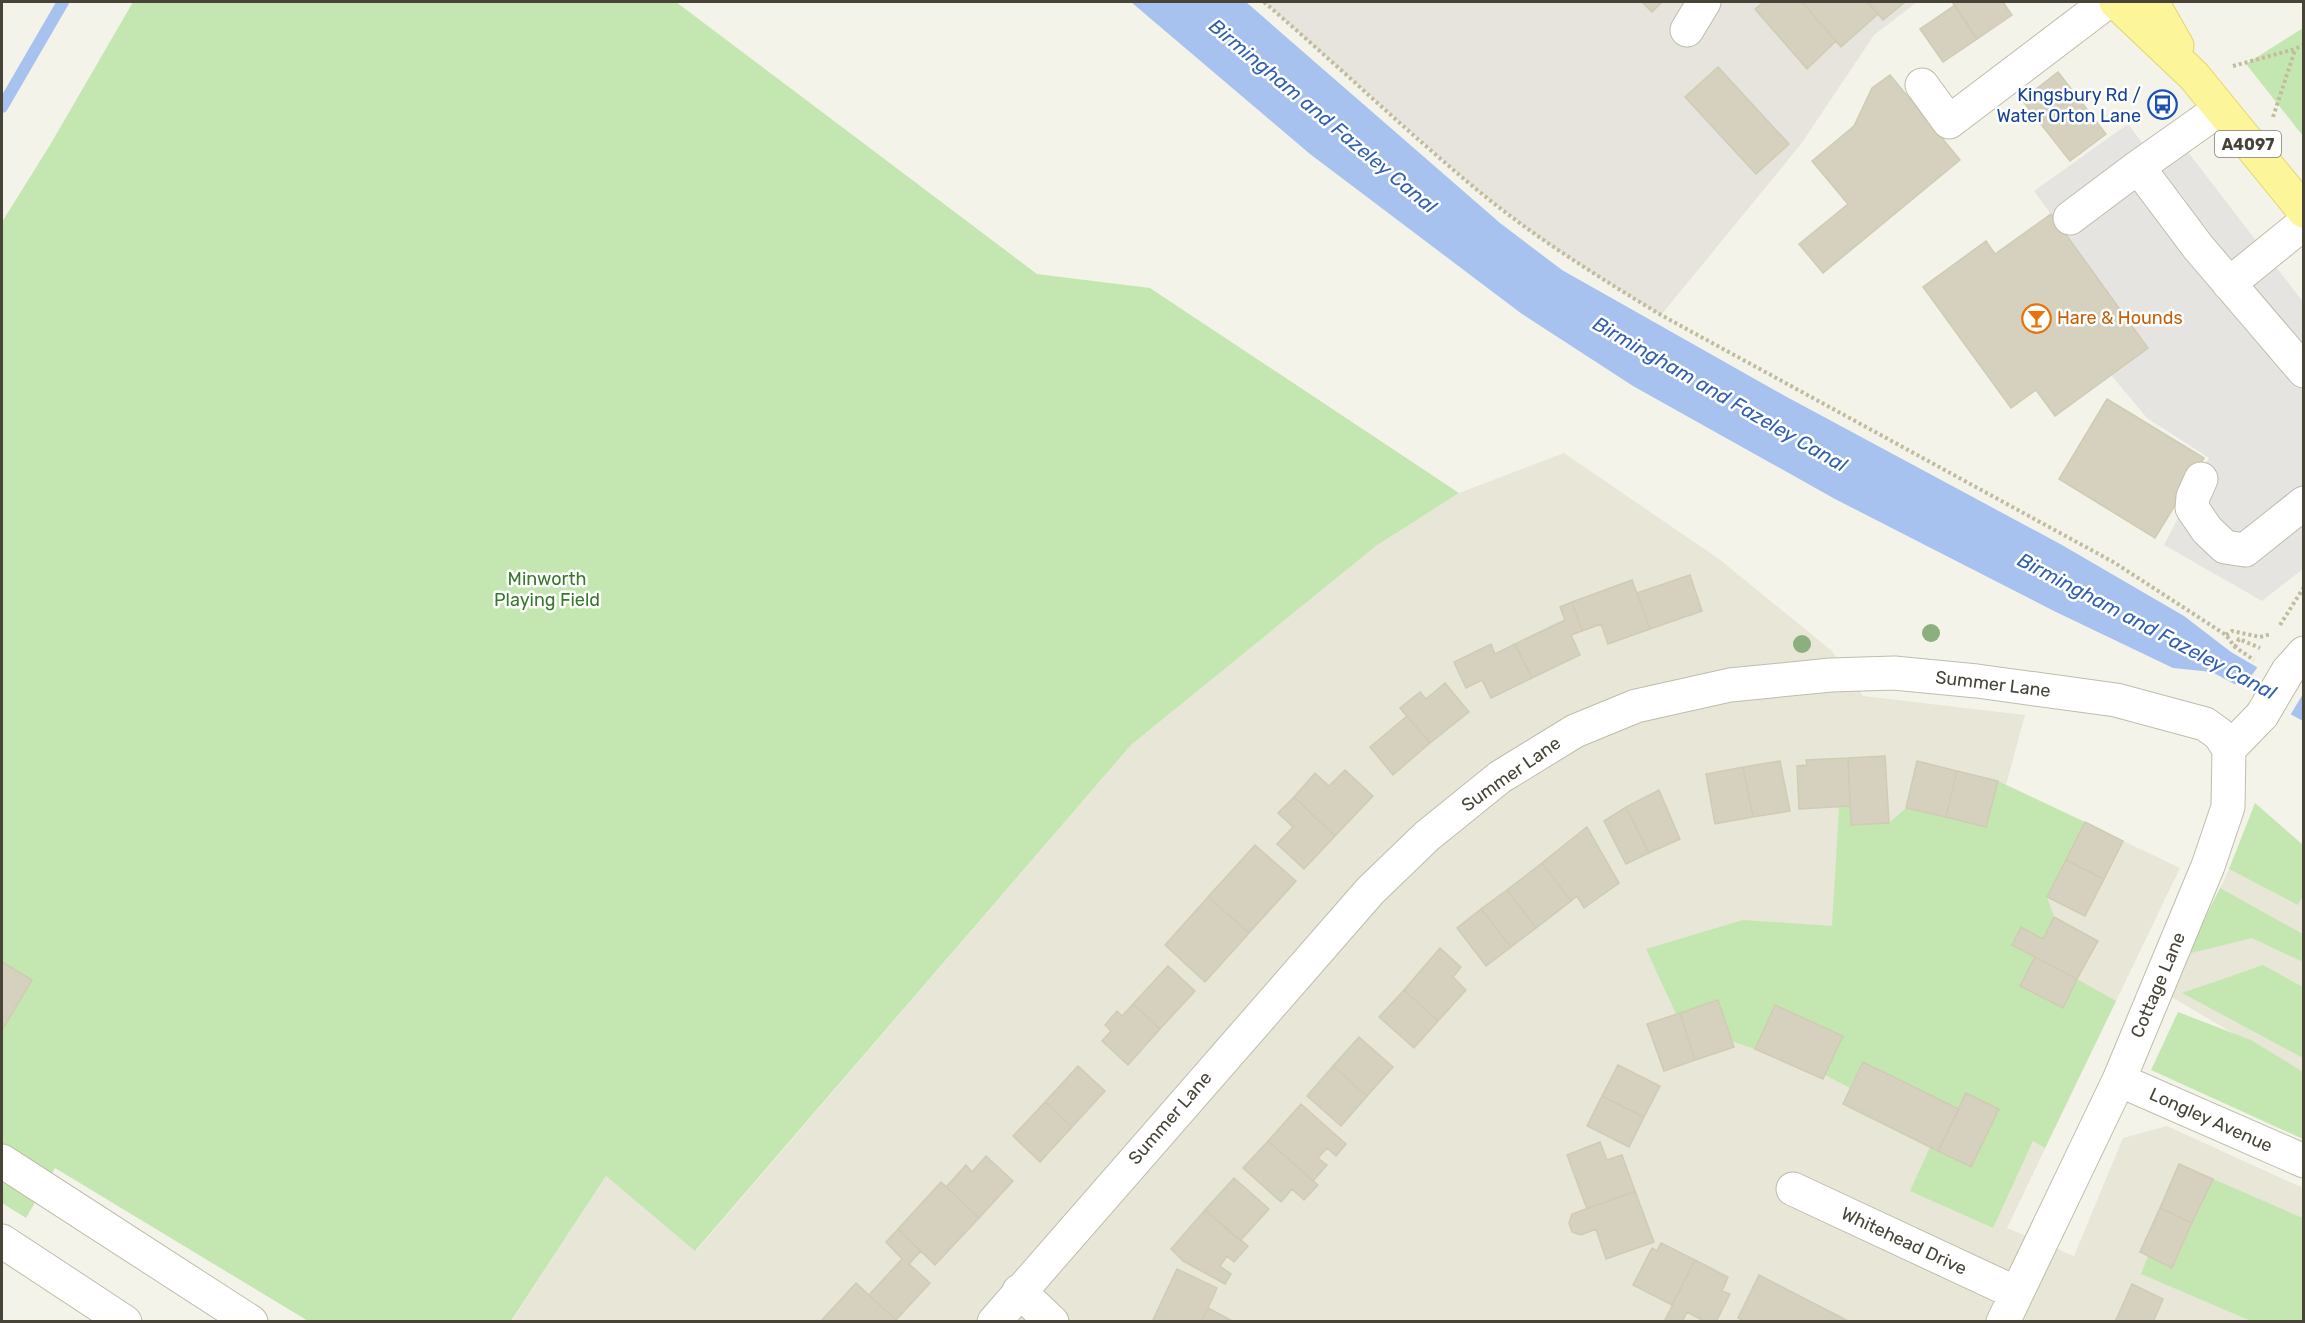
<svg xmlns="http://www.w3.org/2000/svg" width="2305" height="1323" viewBox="0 0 2305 1323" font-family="Rubik,sans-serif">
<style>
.residential{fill:#e8e6d7}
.industrial{fill:#e6e4dd}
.green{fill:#c4e7b2}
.parking{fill:#e5e4e0}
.water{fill:#a7c2ef}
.pier{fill:#f4f3e9}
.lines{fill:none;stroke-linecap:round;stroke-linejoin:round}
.stream{stroke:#a7c2ef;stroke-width:12}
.building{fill:#d5d1be;stroke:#d0cbb2;stroke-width:1.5}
.minor-casing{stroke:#bfbdab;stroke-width:35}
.major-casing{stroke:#e1d769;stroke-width:35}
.path{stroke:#c1bc9d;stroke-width:4;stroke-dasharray:3 3;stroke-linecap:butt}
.minor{stroke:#fff;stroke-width:33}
.major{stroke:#fcf59a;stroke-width:33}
.minor-bridge-casing{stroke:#bfbdab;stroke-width:35;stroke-linecap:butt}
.minor-bridge{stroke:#fff;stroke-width:33}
.tree{fill:#8daf80}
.labels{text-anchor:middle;stroke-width:5;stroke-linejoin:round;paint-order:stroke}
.shield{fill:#fff;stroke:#7e7c73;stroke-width:1.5}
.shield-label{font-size:16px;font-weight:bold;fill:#474437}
.transit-label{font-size:18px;fill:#164399;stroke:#fff;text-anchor:end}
.food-label{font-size:18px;fill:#c56008;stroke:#fff;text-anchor:start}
.park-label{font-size:18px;fill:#38782b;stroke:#fff}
.street-label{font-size:18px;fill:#474437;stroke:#fff}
.water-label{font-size:20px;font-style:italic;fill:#3260b1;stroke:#fff}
</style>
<rect width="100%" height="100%" fill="#f4f3e9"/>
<path class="residential" d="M1564,453L1719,559L1832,651L1863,696L2025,715L2006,785L2180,868L2007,1228L2074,1256L2123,1138L2167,1126L2303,1188V1321L511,1322L606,1176L696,1251L1131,745L1376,546L1459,493Z
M2255,803L2303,845V1074L2168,995L2237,853Z"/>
<path class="industrial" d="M1264,2H1917L1874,35L1801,144L1661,315L1597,276L1545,242L1477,190Z"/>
<path class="green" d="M133,2H676L1037,274L1150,288L1459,493L1376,546L1131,745L695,1251L606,1176L511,1321H308L55,1168L26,1218L2,1203V222L50,145Z
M2303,28V136L2246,64Z
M1998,781L2085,822L2047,897L2054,917L2043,939L2021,927L2012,944L2035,957L2020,986L2062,1008L2077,979L2116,1001L2045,1148L2033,1141L1993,1228L1910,1191L1930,1147L1971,1167L1959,1109L1863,1062L1850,1088L1825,1075L1732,1041L1717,1000L1676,1014L1646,949L1743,920L1832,926L1839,807L1850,806L1852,825L1889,823L1906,808L1986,827Z
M2255,803L2303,845V896L2298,905L2229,869Z
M2220,888L2303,934V962L2252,938L2187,954Z
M2263,965L2303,987V1058L2182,993Z
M2178,1012L2251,1040L2303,1072V1139L2151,1070Z
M2213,1179L2303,1218V1321H2251L2141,1274L2148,1256L2173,1267Z"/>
<path class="parking" d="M2128,124L2148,151L2175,135L2303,302V569L2262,601L2164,545L2209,458L2147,418L2111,375L2148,348L2034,191Z"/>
<path class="water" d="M1131,2H1246L1500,223L1562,270L1785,396L2062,545L2184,616L2231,652L2303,694V721L2212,672L2173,668L2056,612L1835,499L1633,386L1522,314L1310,154Z"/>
<path class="pier" d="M2259,665L2304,690L2303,694L2289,717L2232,686L2252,675Z"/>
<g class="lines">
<path class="stream" d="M2,107L63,2"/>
</g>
<path class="building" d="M1642,2H1662L1652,12Z
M1764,2H1802L1836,41L1807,69L1755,9Z
M1802,2H1866L1878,14L1841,47Z
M1868,2H1905L1883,20Z
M1952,2H2003L2012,15L1977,39Z
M1955,5L1977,39L1943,62L1920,29Z
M1718,67L1789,144L1756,174L1685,97Z
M2058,72L2076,95L2040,123L2022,100Z
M1890,75L1960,160L1823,273L1799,244L1848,204L1812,161L1854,126L1872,88Z
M2076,95L2106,134L2070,161L2040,123Z
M2051,214L2148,348L2055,416L2036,390L2011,408L1923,287L1986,241L1995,254Z
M2107,399L2204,458L2155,538L2059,479Z
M1690,575L1702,611L1650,629L1637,593Z
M1632,580L1650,629L1608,644L1601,624L1582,631L1572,602Z
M1572,602L1582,631L1571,635L1580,655L1532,678L1515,644L1565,620L1560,607Z
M1491,644L1495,654L1515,644L1532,678L1491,698L1482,680L1466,688L1454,662Z
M1445,683L1469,712L1430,743L1400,708L1420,692L1426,699Z
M1407,716L1430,743L1393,775L1370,747Z
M1885,756L1889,823L1851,825L1848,758Z
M1848,758L1850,806L1799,809L1797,766L1807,765L1806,760Z
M1780,761L1790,811L1753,817L1743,767Z
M1917,761L1957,771L1946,817L1906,808Z
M1743,767L1753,817L1715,824L1706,774Z
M1345,770L1373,796L1335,836L1294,797L1315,773L1329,786Z
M1957,771L1998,781L1986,827L1946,817Z
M1659,790L1680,839L1649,853L1626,807Z
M1294,797L1335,836L1304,869L1277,844L1293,827L1278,813Z
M1626,807L1649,853L1626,864L1604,821Z
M2085,822L2123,841L2104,879L2066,860Z
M1587,827L1619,883L1584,908L1577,896L1571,901L1542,863Z
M1255,845L1296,881L1249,933L1208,897Z
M2066,860L2104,879L2085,916L2047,897Z
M1542,863L1571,901L1536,928L1507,890Z
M1507,890L1536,928L1511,947L1481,909Z
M1208,897L1249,933L1205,982L1165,945Z
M1481,909L1511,947L1486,966L1457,928Z
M2054,917L2098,941L2077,979L2012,945L2021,927L2043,939Z
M1440,948L1461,967L1453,977L1466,990L1438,1021L1404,990Z
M2035,957L2077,979L2063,1008L2020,986Z
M2,962L32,980L2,1030Z
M1168,966L1195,991L1160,1029L1133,1004Z
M1404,990L1438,1021L1414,1048L1379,1017Z
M1718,1000L1734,1047L1695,1060L1680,1013Z
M1133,1004L1160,1029L1128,1065L1102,1041L1111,1031L1105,1025L1117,1011L1122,1016Z
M1775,1005L1843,1036L1823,1079L1755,1049Z
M1680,1013L1695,1060L1664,1071L1647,1024Z
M1359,1037L1393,1067L1367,1096L1333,1066Z
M1863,1062L1959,1109L1938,1151L1843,1104Z
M1618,1065L1660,1086L1644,1117L1602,1096Z
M1078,1066L1105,1091L1072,1127L1045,1102Z
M1333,1066L1367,1096L1341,1126L1307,1096Z
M1966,1093L1999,1109L1971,1167L1938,1151Z
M1602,1096L1644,1117L1629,1147L1587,1126Z
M1045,1102L1072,1127L1040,1162L1013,1136Z
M1301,1104L1346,1144L1336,1156L1327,1148L1318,1158L1327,1165L1313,1181L1268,1141Z
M1268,1141L1318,1185L1304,1200L1292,1189L1281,1202L1243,1168Z
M1600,1142L1607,1160L1622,1155L1635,1191L1587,1209L1567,1155Z
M986,1156L1013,1181L979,1218L946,1187L966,1165L972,1172Z
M2179,1164L2213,1179L2192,1223L2160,1208Z
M1234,1178L1269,1209L1240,1241L1205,1210Z
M941,1182L979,1218L935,1265L898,1229Z
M1635,1191L1654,1242L1606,1259L1596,1229L1581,1235L1572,1232L1569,1223L1572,1214Z
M2160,1208L2192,1223L2172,1268L2140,1252Z
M1205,1210L1248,1246L1234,1262L1227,1256L1220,1266L1231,1274L1225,1284L1183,1261L1171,1249Z
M898,1229L921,1251L909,1264L930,1283L896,1320L869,1295L902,1259L886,1242Z
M1661,1243L1695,1260L1672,1305L1633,1285L1652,1248L1657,1251Z
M1695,1260L1728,1277L1722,1291L1730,1294L1716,1322H1706L1687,1312L1682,1322H1664Z
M1177,1269L1217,1288L1208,1308L1201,1322H1152Z
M1759,1275L1850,1322H1745L1738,1318Z
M856,1283L896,1320L894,1322H820Z
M2132,1284L2163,1299L2153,1322H2115Z
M1208,1308L1234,1322H1201Z"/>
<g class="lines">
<defs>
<path id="minor" d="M1687,30L1704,2
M1922,85L1949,122L2107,2
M2138,167L2220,109
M2070,218L2138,167L2198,247L2304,371
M2229,284L2304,223
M2201,479L2193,497L2192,508L2207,530L2225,547L2245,550L2304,503
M2288,671L2304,653
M2119,1080L2304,1161
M2,1161L251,1322
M1793,1189L2016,1293
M2,1241L125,1322
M1019,1291L1052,1322
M994,1322L1370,891L1427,836L1500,777L1575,731L1636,706L1730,685L1831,675L1894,673L1977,681L2116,700L2205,724L2219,734L2229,749
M2003,1322L2119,1080L2208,866L2228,807L2229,749L2262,715"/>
<path id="major" d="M2116,2L2194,76L2304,211
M2152,2L2177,46"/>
</defs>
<use href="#minor" class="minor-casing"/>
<use href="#major" class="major-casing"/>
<path class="path" d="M1264,2C1335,63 1404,129 1476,189C1534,237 1597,276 1661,315L2115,563L2226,635L2235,647L2254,660
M2233,66L2295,49L2304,44
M2273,117L2295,50
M2280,625L2304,587
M2226,635L2232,631L2260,637L2271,634
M2235,647L2239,639L2260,648"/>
<use href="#minor" class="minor"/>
<use href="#major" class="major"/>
<defs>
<path id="minor-bridge" d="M2262,715L2288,671"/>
</defs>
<use href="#minor-bridge" class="minor-bridge-casing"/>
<use href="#minor-bridge" class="minor-bridge"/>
</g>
<g class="tree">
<circle cx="1931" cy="633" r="9"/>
<circle cx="1802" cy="644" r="9"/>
</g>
<defs>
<symbol id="bus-ring" viewBox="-11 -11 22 22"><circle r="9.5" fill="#fff" stroke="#1a4fb4" stroke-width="1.5"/><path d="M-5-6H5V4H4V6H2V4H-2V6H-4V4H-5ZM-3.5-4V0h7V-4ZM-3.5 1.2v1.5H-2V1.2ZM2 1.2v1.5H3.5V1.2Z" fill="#1a4fb4"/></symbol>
<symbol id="bar-ring" viewBox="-11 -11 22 22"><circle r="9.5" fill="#fff" stroke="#e8710a" stroke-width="1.5"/><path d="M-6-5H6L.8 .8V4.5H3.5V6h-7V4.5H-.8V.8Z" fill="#e8710a"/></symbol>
</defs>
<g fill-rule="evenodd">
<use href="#bus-ring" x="2146" y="88" width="33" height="33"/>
<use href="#bar-ring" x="2020" y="302" width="33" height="33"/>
</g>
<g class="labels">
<rect class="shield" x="2215" y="131" width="66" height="26" rx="4.5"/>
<g class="shield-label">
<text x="2248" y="150">A4097</text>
</g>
<g class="transit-label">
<text x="2141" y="101">Kingsbury Rd /<tspan x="2141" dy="21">Water Orton Lane</tspan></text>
</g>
<g class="food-label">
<text x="2057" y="324">Hare &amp; Hounds</text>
</g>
<g class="park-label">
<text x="547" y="585">Minworth<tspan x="547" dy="21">Playing Field</tspan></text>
</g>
<g class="street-label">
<text transform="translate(1993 684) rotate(7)" y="6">Summer Lane</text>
<text transform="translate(1511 774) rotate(-35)" y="6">Summer Lane</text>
<text transform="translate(2158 985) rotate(-67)" y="6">Cottage Lane</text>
<text transform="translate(1170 1118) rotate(-49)" y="6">Summer Lane</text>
<text transform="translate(2211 1120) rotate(24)" y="6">Longley Avenue</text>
<text transform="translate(1904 1241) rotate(25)" y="6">Whitehead Drive</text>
</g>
<g class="water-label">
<text transform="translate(1323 116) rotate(40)" y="7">Birmingham and Fazeley Canal</text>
<text transform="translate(1720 394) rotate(30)" y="7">Birmingham and Fazeley Canal</text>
<text transform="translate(2147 626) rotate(28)" y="7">Birmingham and Fazeley Canal</text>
</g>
</g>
<rect width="2305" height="1323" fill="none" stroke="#474437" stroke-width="6"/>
</svg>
